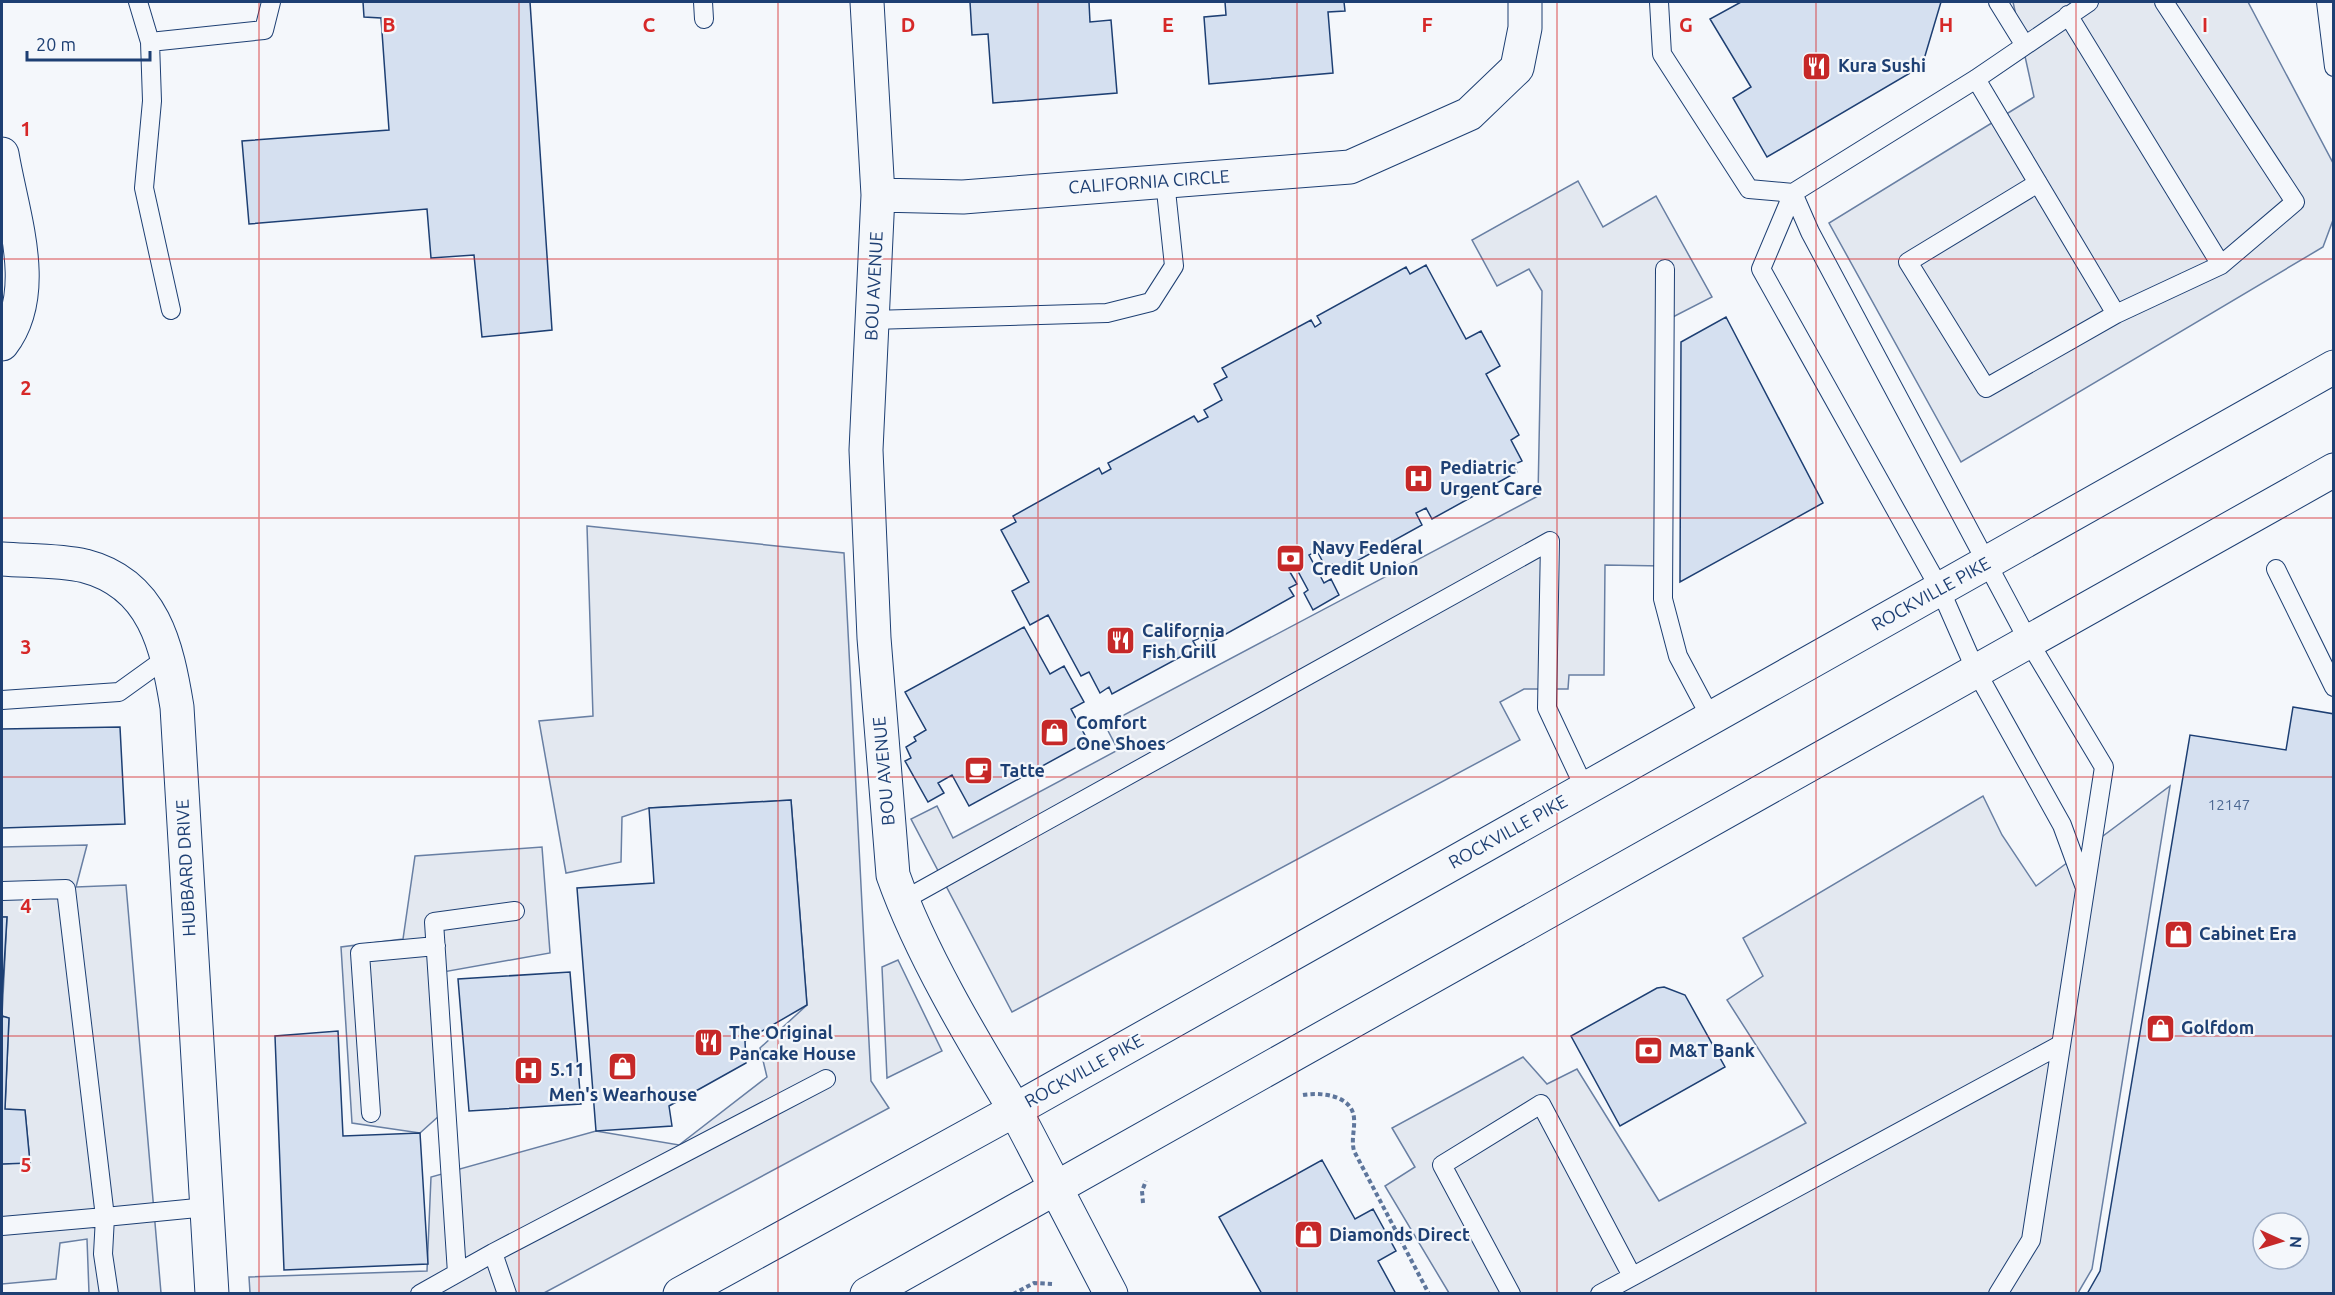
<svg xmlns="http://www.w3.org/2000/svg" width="2335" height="1295" viewBox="0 0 2335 1295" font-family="Ubuntu,sans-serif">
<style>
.parking{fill:#e3e8f0;stroke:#687fa3;stroke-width:1.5}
.building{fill:#d5e0f0;stroke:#1d3f73;stroke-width:1.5;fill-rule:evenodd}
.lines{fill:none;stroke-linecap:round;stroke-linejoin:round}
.lane-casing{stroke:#1d3f73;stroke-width:20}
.street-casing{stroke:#1d3f73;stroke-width:35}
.secondary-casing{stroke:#1d3f73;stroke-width:35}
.primary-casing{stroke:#1d3f73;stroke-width:35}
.path{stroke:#5e769c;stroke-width:4;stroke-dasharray:4.5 3;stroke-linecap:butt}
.lane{stroke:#f4f7fb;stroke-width:18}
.street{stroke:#f4f7fb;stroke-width:33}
.secondary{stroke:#f4f7fb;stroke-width:33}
.primary{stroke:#f4f7fb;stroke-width:33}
.grid{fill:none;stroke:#d62828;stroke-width:1.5;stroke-opacity:0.55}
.labels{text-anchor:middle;stroke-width:4.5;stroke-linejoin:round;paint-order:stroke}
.number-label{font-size:15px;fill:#4b6792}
.poi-label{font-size:18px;font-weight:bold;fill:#1d3f73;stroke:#f4f7fb;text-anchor:start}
.street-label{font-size:18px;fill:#1d3f73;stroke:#f4f7fb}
.grid-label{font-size:20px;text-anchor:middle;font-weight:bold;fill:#d62828;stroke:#f4f7fb;stroke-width:4.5;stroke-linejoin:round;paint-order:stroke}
</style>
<rect width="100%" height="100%" fill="#f4f7fb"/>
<path class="parking" d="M2013,2H2248L2333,163V220L2323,247L1961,462L1829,223L2034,97Z
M1578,181L1603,227L1656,196L1712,297L1665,321L1663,566L1605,565L1604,675H1569L1568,689H1524L1500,702L1520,740L1012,1012L911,819L937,806L953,838L1118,750L1105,725L1538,496L1542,291L1529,269L1497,286L1472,240Z
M587,526L844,553L871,1081L889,1108L544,1293H250L249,1277L427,1271L431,1177L596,1131L679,1145L767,1077L760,1048L807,1005L791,800L649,808L622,817L621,862L566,873L539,721L593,716Z
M2170,786L2092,1269L2078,1293H1449L1385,1186L1415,1167L1392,1128L1523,1057L1547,1084L1577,1069L1659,1201L1806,1123L1727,1000L1763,976L1743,938L1983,796L2002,835L2036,886Z
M87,845L76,887L126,885L161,1293H89L87,1239L60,1243L56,1279L2,1284V1164L30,1162L25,1111L5,1109L9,1018L2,1016L7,917H2V847Z
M542,847L550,953L437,973L450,1106L420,1133L352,1123L341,947L403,939L415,856Z
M898,960L942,1051L887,1078L882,967Z"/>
<path class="building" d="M363,2H530L552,330L482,337L474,255L431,258L427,209L249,224L242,141L389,130L381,18L364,17Z
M970,2H1089L1090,22L1111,20L1117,93L993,103L988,34L972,35Z
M1225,2H1344L1345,11L1328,12L1333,73L1209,84L1204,17L1226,15Z
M1741,2H1941L1922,66L1767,157L1733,98L1751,87L1710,19Z
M1426,265L1466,339L1481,331L1500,366L1486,374L1519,435L1511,440L1522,461L1513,465L1517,472L1432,519L1426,508L1416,513L1422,525L1337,572L1332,564L1326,568L1317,551L1309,555L1324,583L1331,579L1339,595L1313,610L1304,593L1308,590L1294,564L1287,567L1297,584L1289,588L1294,596L1208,644L1204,636L1193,641L1197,648L1112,694L1109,687L1100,693L1089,672L1081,676L1048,615L1030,625L1012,591L1029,582L1001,530L1016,522L1013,516L1099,468L1102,474L1111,469L1108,463L1194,416L1198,422L1208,417L1204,410L1222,400L1214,384L1227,377L1222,368L1311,320L1315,327L1321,323L1317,316L1406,267L1410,274Z
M1726,317L1823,503L1680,582L1681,342Z
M1024,627L1050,674L1064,666L1084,702L1071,709L1088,741L969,806L952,775L938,783L944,793L928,802L905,761L911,758L906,747L916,741L914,737L926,730L905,692Z
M2293,707L2334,714V1294H2087L2100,1271L2190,735L2286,750ZM2263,1223H2299V1259H2263Z
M120,727L125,824L2,828V729Z
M791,800L807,1005L745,1041L746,1063L669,1106L672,1126L596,1131L577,888L654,883L649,808Z
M2,917H7L2,999Z
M570,972L581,1104L469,1111L458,979Z
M1664,987L1685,995L1725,1067L1620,1126L1571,1036L1657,988Z
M2,1016L9,1018L5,1109L25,1110L30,1163L2,1164Z
M338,1031L343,1136L420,1133L428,1264L284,1270L275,1036Z
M1322,1160L1355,1219L1373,1209L1396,1251L1378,1261L1396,1294H1262L1219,1217Z"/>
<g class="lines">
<defs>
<path id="lane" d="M138,2L150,42L152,101L144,188L171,310
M703,2L704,19
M1659,2L1662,54L1749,189L1793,193
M1998,2L2024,44
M2326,2L2334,67
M2068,15L2221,265
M150,42L264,30L271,2
M1976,79L2116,314
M2038,183L1908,262L1986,388L2116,314L2221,265L2295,202L2164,2
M1793,193L1810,232L2029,642L2104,767L2031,1240L1998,1294
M1665,269L1663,599L1678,656L1711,718
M872,320L1107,313L1151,302L1174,266L1165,181
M2276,569L2334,687
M2,700L119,692L169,656
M2084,885L2062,825L1976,671L1940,589L1761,269L1793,193L1976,79L2089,2
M2,891L66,889L105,1217L2,1226
M902,901L1550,541L1547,708L1585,789
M371,1113L360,953L436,946
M457,1273L434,922L515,911
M109,1294L103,1254L105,1217L207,1207
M420,1294L493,1253
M507,1294L493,1253L826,1079
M1511,1294L1442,1165L1541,1104L1632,1276
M1600,1294L2060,1045"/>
<path id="street" d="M867,2L878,195L866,450L874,638L893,875C920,952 972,1039 1015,1110
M2,154C12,214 42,292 2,344
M878,195L963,197L1350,167L1469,114L1517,68L1525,28V2
M2,559C28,561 59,560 85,566C154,584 167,646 177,707L212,1294"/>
<path id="secondary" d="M1015,1110L1111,1294"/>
<path id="primary" d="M680,1294L1015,1110L2334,367
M867,1294L2334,470"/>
</defs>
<use href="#lane" class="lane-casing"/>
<use href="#street" class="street-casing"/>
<use href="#secondary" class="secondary-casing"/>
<use href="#primary" class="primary-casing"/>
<path class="path" d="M1303,1095C1321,1092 1352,1095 1354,1118C1355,1130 1351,1139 1354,1151L1429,1294
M1143,1203L1142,1191L1146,1181
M1013,1294L1034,1283L1052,1284"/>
<use href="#lane" class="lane"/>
<use href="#street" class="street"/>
<use href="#secondary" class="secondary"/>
<use href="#primary" class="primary"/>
</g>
<path class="grid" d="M259,2V1294M519,2V1294M778,2V1294M1038,2V1294M1297,2V1294M1557,2V1294M1816,2V1294M2076,2V1294M2,259H2334M2,518H2334M2,777H2334M2,1036H2334"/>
<defs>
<symbol id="restaurant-square" viewBox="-11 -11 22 22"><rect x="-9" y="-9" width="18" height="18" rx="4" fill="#c62828" stroke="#f4f7fb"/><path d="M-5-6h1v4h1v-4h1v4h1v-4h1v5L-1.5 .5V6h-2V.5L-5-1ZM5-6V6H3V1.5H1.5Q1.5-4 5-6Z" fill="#fff"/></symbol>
<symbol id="hospital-square" viewBox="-11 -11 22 22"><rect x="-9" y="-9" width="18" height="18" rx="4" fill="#c62828" stroke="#f4f7fb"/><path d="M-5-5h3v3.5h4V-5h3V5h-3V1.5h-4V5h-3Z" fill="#fff"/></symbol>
<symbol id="bank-square" viewBox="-11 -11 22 22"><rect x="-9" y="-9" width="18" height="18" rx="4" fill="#c62828" stroke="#f4f7fb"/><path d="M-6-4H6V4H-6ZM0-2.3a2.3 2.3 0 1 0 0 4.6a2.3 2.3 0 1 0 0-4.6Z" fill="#fff"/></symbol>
<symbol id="shop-square" viewBox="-11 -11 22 22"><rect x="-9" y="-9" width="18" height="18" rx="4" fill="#c62828" stroke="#f4f7fb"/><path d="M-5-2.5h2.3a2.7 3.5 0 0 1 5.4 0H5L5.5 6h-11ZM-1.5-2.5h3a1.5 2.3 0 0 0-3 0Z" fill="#fff"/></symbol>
<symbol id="cafe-square" viewBox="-11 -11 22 22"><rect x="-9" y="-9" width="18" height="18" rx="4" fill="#c62828" stroke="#f4f7fb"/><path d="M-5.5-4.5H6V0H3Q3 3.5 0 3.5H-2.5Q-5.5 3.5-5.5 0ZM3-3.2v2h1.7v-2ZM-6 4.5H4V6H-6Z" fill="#fff"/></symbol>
</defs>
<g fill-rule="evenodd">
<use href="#restaurant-square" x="1800" y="50" width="33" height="33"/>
<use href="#hospital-square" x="1402" y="462" width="33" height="33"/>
<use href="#bank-square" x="1274" y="542" width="33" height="33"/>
<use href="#restaurant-square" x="1104" y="624" width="33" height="33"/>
<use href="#shop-square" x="1038" y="716" width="33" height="33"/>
<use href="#cafe-square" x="962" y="754" width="33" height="33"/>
<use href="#shop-square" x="2162" y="918" width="33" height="33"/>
<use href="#shop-square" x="2144" y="1012" width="33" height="33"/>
<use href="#restaurant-square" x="692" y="1026" width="33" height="33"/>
<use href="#bank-square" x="1632" y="1034" width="33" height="33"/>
<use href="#shop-square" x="606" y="1050" width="33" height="33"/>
<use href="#hospital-square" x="512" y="1054" width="33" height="33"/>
<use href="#shop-square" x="1292" y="1218" width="33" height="33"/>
</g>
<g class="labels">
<g class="number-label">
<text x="2229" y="810">12147</text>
</g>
<g class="poi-label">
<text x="1838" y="72">Kura Sushi</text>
<text x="1440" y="474">Pediatric<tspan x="1440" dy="21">Urgent Care</tspan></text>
<text x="1312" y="554">Navy Federal<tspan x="1312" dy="21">Credit Union</tspan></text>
<text x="1142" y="637">California<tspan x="1142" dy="21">Fish Grill</tspan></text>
<text x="1076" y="729">Comfort<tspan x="1076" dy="21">One Shoes</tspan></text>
<text x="1000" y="777">Tatte</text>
<text x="2199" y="940">Cabinet Era</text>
<text x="2181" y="1034">Golfdom</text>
<text x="729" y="1039">The Original<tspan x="729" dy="21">Pancake House</tspan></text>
<text x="1669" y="1057">M&amp;T Bank</text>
<text x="550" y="1076">5.11</text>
<text x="623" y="1101" text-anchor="middle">Men's Wearhouse</text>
<text x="1329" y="1241">Diamonds Direct</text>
</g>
<g class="street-label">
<text transform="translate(1149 182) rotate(-4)" y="6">CALIFORNIA CIRCLE</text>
<text transform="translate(874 286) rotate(-87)" y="6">BOU AVENUE</text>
<text transform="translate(1931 594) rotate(-29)" y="6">ROCKVILLE PIKE</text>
<text transform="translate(884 771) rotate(-95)" y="6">BOU AVENUE</text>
<text transform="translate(1508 832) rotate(-29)" y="6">ROCKVILLE PIKE</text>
<text transform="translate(186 868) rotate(-93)" y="6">HUBBARD DRIVE</text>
<text transform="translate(1084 1071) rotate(-29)" y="6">ROCKVILLE PIKE</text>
</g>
</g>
<g class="grid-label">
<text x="389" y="32">B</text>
<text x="649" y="32">C</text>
<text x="908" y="32">D</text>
<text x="1168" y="32">E</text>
<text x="1427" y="32">F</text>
<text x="1686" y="32">G</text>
<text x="1946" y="32">H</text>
<text x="2205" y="32">I</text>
<text x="26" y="136">1</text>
<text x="26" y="395">2</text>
<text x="26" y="654">3</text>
<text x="26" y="913">4</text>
<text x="26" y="1172">5</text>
</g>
<rect width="2335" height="1295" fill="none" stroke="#1d3f73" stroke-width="6"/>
<g transform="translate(2281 1241) rotate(94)"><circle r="28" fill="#f4f7fb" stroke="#9eadc5" stroke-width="1.5"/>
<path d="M0-4.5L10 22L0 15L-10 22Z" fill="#c62828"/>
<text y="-9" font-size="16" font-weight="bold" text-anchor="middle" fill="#1d3f73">N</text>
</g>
<path d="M27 51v9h123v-9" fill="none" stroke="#1d3f73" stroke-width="3"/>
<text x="36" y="51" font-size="18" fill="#1d3f73" stroke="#f4f7fb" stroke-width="4.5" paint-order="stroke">20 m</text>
</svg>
